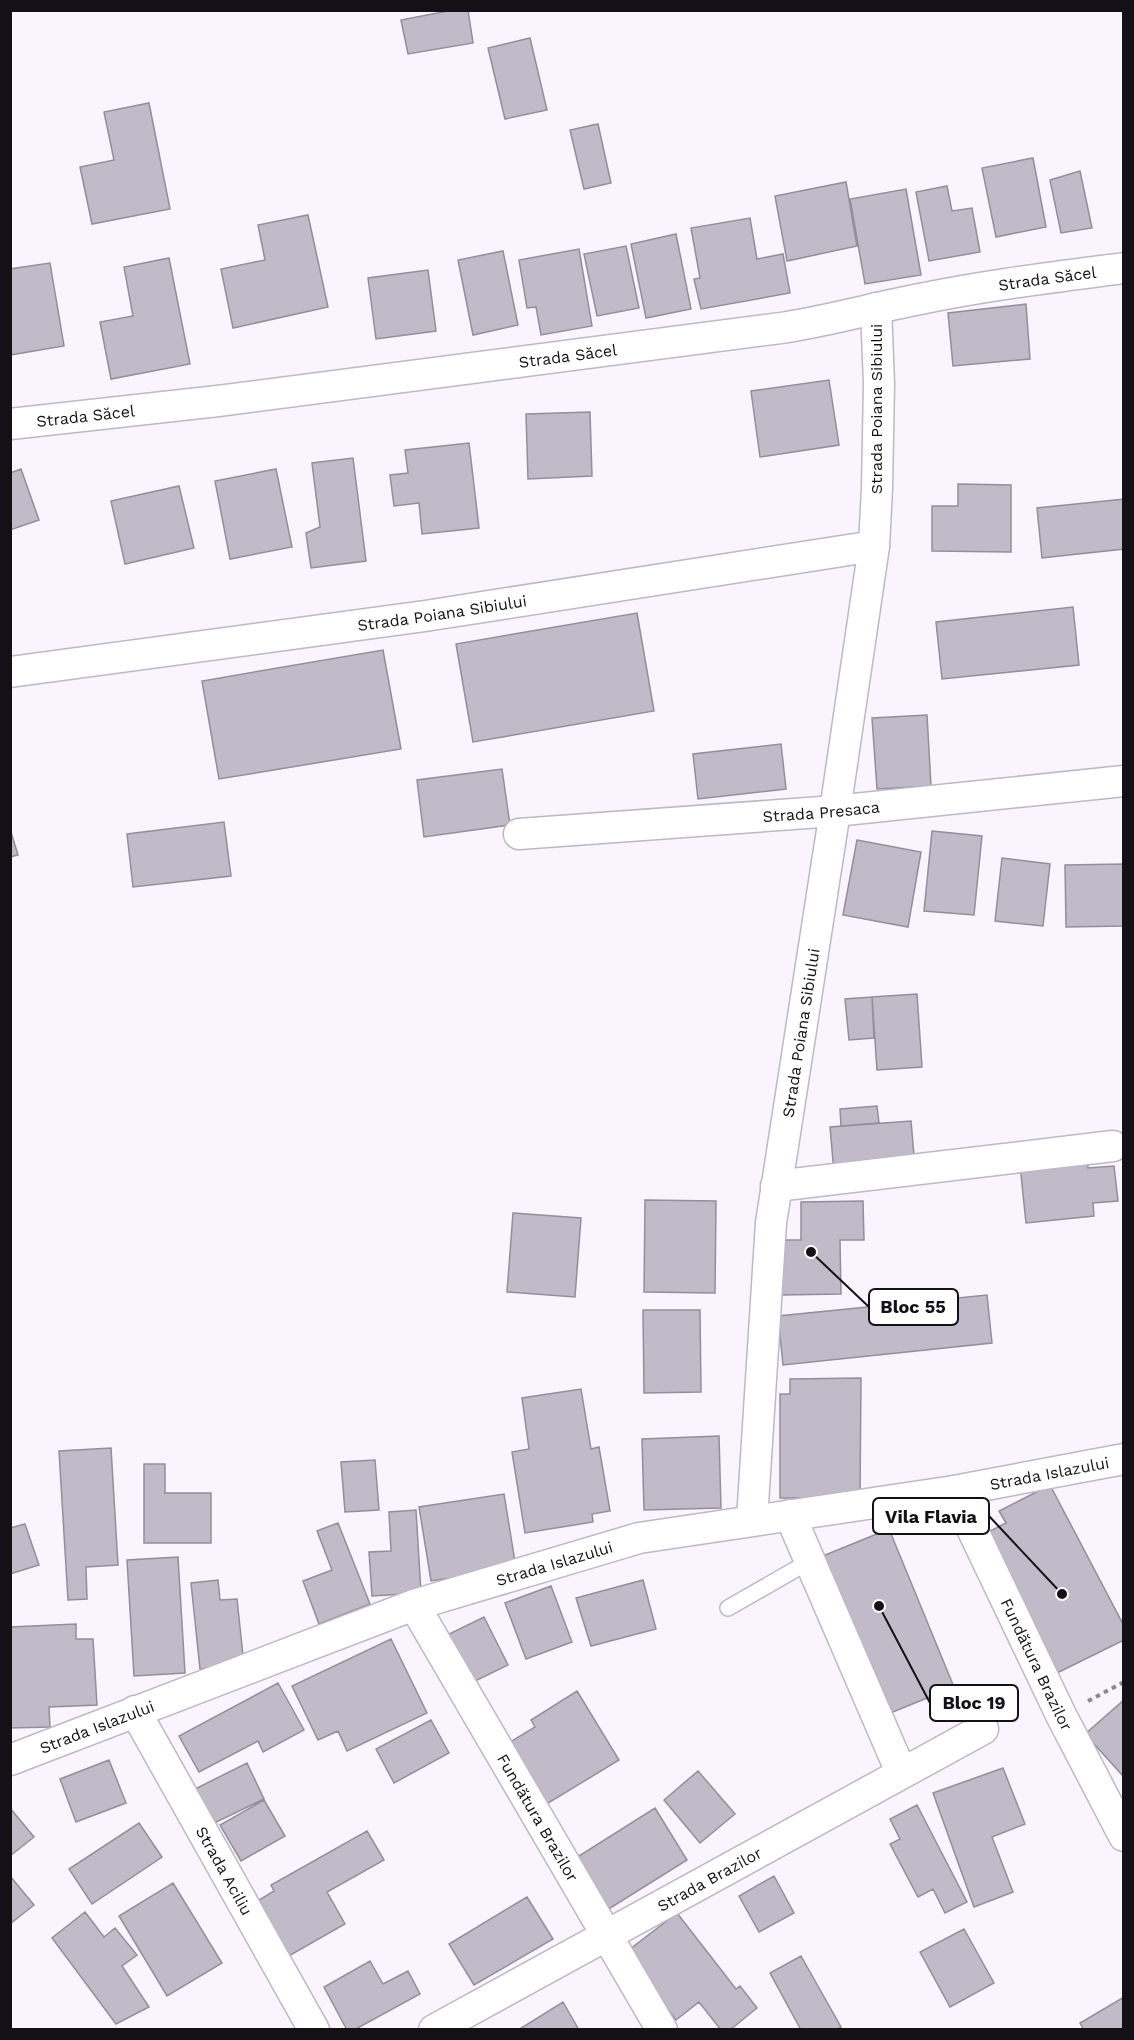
<svg xmlns="http://www.w3.org/2000/svg" width="1134" height="2040" viewBox="0 0 1134 2040" font-family="'Work Sans',sans-serif">
<style>
.building{fill:#c1bac9;stroke:#948d9b;stroke-width:1.5}
.lines{fill:none;stroke-linecap:round;stroke-linejoin:round}
.lane-casing{stroke:#beb7c6;stroke-width:18}
.street-casing{stroke:#beb7c6;stroke-width:33}
.path{stroke:#8a878f;stroke-width:4;stroke-dasharray:4.5 4.5;stroke-linecap:butt}
.lane{stroke:#fff;stroke-width:15}
.street{stroke:#fff;stroke-width:30}
.labels{text-anchor:middle;stroke-width:6;stroke-linejoin:round;paint-order:stroke}
.street-label{font-size:16px;fill:#131116;stroke:#fff}
.leader{fill:none;stroke:#131116;stroke-width:2}
.callout-dot{fill:#131116;stroke:#fff;stroke-width:2}
.callout{fill:#fff;stroke:#131116;stroke-width:2}
.callout-label{font-size:18px;text-anchor:middle;font-weight:bold;fill:#131116}
</style>
<rect width="100%" height="100%" fill="#f9f4fe"/>
<path class="building" d="M453,10H468L473,43L408,54L401,20Z
M530,38L547,110L505,119L488,48Z
M149,103L170,209L92,224L80,167L114,160L104,112Z
M598,124L611,183L584,189L570,130Z
M1033,158L1046,227L996,237L982,168Z
M1080,171L1092,228L1061,233L1050,180Z
M846,182L857,246L787,261L775,196Z
M947,186L952,211L972,208L980,252L929,261L916,192Z
M906,189L921,275L865,284L850,199Z
M308,215L328,307L233,328L221,269L265,260L258,225Z
M750,218L757,259L783,254L790,293L701,309L694,279L700,278L691,228Z
M676,234L691,309L646,318L631,244Z
M626,246L639,308L597,316L584,254Z
M579,249L592,326L541,335L536,307L527,308L519,260Z
M503,251L518,325L473,335L458,260Z
M169,258L190,364L111,379L100,322L133,316L124,267Z
M50,263L64,346L10,355V269Z
M428,270L436,331L376,339L368,278Z
M1026,304L1030,359L953,366L948,313Z
M829,380L839,445L760,457L751,391Z
M590,412L592,476L528,479L526,414Z
M469,443L479,528L422,534L419,503L394,506L390,475L408,473L405,450Z
M353,458L366,561L311,568L306,533L320,527L312,463Z
M21,469L39,520L10,530V473Z
M276,469L292,547L230,559L215,481Z
M958,484L1011,485V552L932,551V506H958Z
M179,486L194,548L125,564L111,501Z
M1124,499V549L1042,558L1037,508Z
M1073,607L1079,665L942,679L936,622Z
M637,613L654,711L473,742L456,644Z
M383,650L401,749L219,779L202,681Z
M927,715L931,786L877,789L872,718Z
M781,744L786,789L698,799L693,754Z
M502,769L510,825L424,837L417,780Z
M224,822L231,876L133,887L127,834Z
M10,829L18,855L10,857Z
M932,831L982,836L974,915L924,911Z
M857,840L921,852L908,927L843,915Z
M1002,858L1050,864L1043,926L995,921Z
M1124,864V926L1066,927L1065,865Z
M917,994L922,1067L877,1070L872,997Z
M872,997L874,1038L849,1040L845,999Z
M877,1106L879,1123L841,1126L840,1109Z
M911,1121L915,1167L834,1173L830,1127Z
M1087,1157L1088,1168L1114,1166L1118,1201L1093,1203L1094,1216L1026,1223L1020,1165Z
M645,1200L716,1201L715,1293L644,1292Z
M863,1201L864,1240H840L841,1294L782,1295V1240H801V1202Z
M513,1213L581,1218L575,1297L507,1292Z
M987,1295L992,1343L783,1365L778,1316Z
M643,1310H700L701,1392L644,1393Z
M861,1378L860,1498H780V1394H790V1379Z
M581,1389L591,1449L599,1447L610,1511L592,1514L593,1522L525,1533L512,1452L529,1449L522,1398Z
M719,1436L721,1508L644,1510L642,1439Z
M111,1448L118,1565L86,1567L87,1599L68,1600L59,1451Z
M375,1460L379,1510L345,1512L341,1462Z
M144,1464H165V1493H211V1543H144Z
M1050,1485L1124,1626V1640L1053,1675L986,1533L1006,1523L999,1511Z
M504,1494L516,1568L431,1581L419,1507Z
M416,1510L421,1593L372,1596L369,1552L391,1551L389,1512Z
M338,1523L370,1604L319,1624L303,1581L332,1570L317,1531Z
M25,1524L39,1565L10,1574V1528Z
M889,1529L954,1687L883,1716L818,1558Z
M178,1557L185,1673L134,1676L127,1560Z
M218,1580L220,1600L237,1599L244,1665L200,1669L191,1583Z
M643,1580L656,1629L591,1646L576,1598Z
M551,1586L572,1642L526,1659L505,1603Z
M484,1617L508,1665L469,1684L445,1636Z
M76,1624V1639H93L97,1705L49,1707L50,1727L10,1728V1627Z
M391,1639L427,1713L347,1751L338,1731L318,1740L292,1686Z
M278,1683L304,1730L263,1752L258,1741L199,1772L179,1736Z
M577,1691L619,1760L540,1808L502,1747L535,1727L531,1720Z
M1124,1700V1777L1085,1734Z
M431,1720L449,1753L394,1783L376,1749Z
M109,1760L126,1803L76,1822L60,1779Z
M247,1763L264,1799L208,1826L191,1791Z
M1003,1768L1025,1824L992,1837L1013,1892L974,1907L933,1793Z
M698,1771L735,1814L700,1843L664,1800Z
M264,1800L285,1836L241,1861L220,1825Z
M917,1805L967,1902L945,1913L933,1889L918,1897L890,1844L900,1839L890,1819Z
M10,1808L34,1837L10,1856Z
M655,1808L687,1860L604,1912L571,1861Z
M139,1823L162,1857L92,1904L69,1869Z
M367,1831L384,1860L327,1892L345,1924L287,1957L256,1902L274,1891L271,1885Z
M10,1876L34,1905L10,1924Z
M774,1876L794,1913L759,1932L739,1896Z
M173,1883L222,1963L167,1996L119,1916Z
M527,1897L553,1939L474,1985L449,1944Z
M85,1912L104,1937L115,1928L137,1955L122,1966L149,2007L116,2024L52,1938Z
M677,1913L736,1989L740,1986L757,2008L730,2030H721L699,2002L676,2020L625,1953Z
M964,1929L994,1983L950,2007L920,1952Z
M801,1956L841,2027L836,2030H801L770,1973Z
M370,1961L383,1984L408,1971L420,1994L354,2030H347L324,1987Z
M1124,1997V2030H1084L1080,2023Z
M563,2002L579,2030H518Z"/>
<g class="lines">
<defs>
<path id="lane" d="M728,1608L810,1561"/>
<g id="street">
<path id="s1" d="M10,424L218,401L781,328C828,321 873,308 920,299C987,285 1055,277 1124,268"/>
<path id="s2" d="M10,672L425,616L874,546"/>
<path id="s3" d="M519,834L835,811L1124,781"/>
<path d="M776,1186L1113,1146"/>
<path id="s4" d="M954,1491L1061,1715L1124,1836"/>
<path d="M790,1515L901,1772"/>
<path id="s5" d="M752,1520L771,1223L835,811L874,546L877,488L879,384L876,308"/>
<path id="s6" d="M414,1605L662,2030"/>
<path id="s7" d="M135,1711L314,2030"/>
<path id="s8" d="M10,1760L414,1605L639,1538L954,1491L1124,1459"/>
<path id="s9" d="M434,2030L983,1729"/>
</g>
</defs>
<use href="#lane" class="lane-casing"/>
<use href="#street" class="street-casing"/>
<path class="path" d="M1088,1701L1124,1682"/>
<use href="#lane" class="lane"/>
<use href="#street" class="street"/>
</g>
<g class="labels">
<g class="street-label">
<text dy="6" stroke="none"><textPath href="#s1" startOffset="1048">Strada Săcel</textPath></text>
<text dy="6" stroke="none"><textPath href="#s1" startOffset="562">Strada Săcel</textPath></text>
<text transform="translate(876 409) rotate(-90)" y="6">Strada Poiana Sibiului</text>
<text dy="6" stroke="none"><textPath href="#s1" startOffset="76">Strada Săcel</textPath></text>
<text dy="6" stroke="none"><textPath href="#s2" startOffset="436">Strada Poiana Sibiului</textPath></text>
<text dy="6" stroke="none"><textPath href="#s3" startOffset="303">Strada Presaca</textPath></text>
<text dy="6" stroke="none"><textPath href="#s5" startOffset="490">Strada Poiana Sibiului</textPath></text>
<text dy="6" stroke="none"><textPath href="#s8" startOffset="1083">Strada Islazului</textPath></text>
<text dy="6" stroke="none"><textPath href="#s8" startOffset="579">Strada Islazului</textPath></text>
<text dy="6" stroke="none"><textPath href="#s4" startOffset="192">Fundătura Brazilor</textPath></text>
<text dy="6" stroke="none"><textPath href="#s8" startOffset="93">Strada Islazului</textPath></text>
<text dy="6" stroke="none"><textPath href="#s6" startOffset="246">Fundătura Brazilor</textPath></text>
<text dy="6" stroke="none"><textPath href="#s7" startOffset="183">Strada Aciliu</textPath></text>
<text dy="6" stroke="none"><textPath href="#s9" startOffset="314">Strada Brazilor</textPath></text>
</g>
</g>
<path class="leader" d="M811 1252L869 1307M1062 1594L989 1516M879 1606L930 1703"/>
<g class="callout-dot">
<circle cx="811" cy="1252" r="6"/>
<circle cx="1062" cy="1594" r="6"/>
<circle cx="879" cy="1606" r="6"/>
</g>
<g class="callout">
<rect x="869" y="1289" width="89" height="36" rx="6"/>
<rect x="873" y="1498" width="116" height="36" rx="6"/>
<rect x="930" y="1685" width="88" height="36" rx="6"/>
</g>
<g class="callout-label">
<text x="913" y="1313">Bloc 55</text>
<text x="931" y="1523">Vila Flavia</text>
<text x="974" y="1709">Bloc 19</text>
</g>
<rect width="1134" height="2040" fill="none" stroke="#131116" stroke-width="24"/>
</svg>
